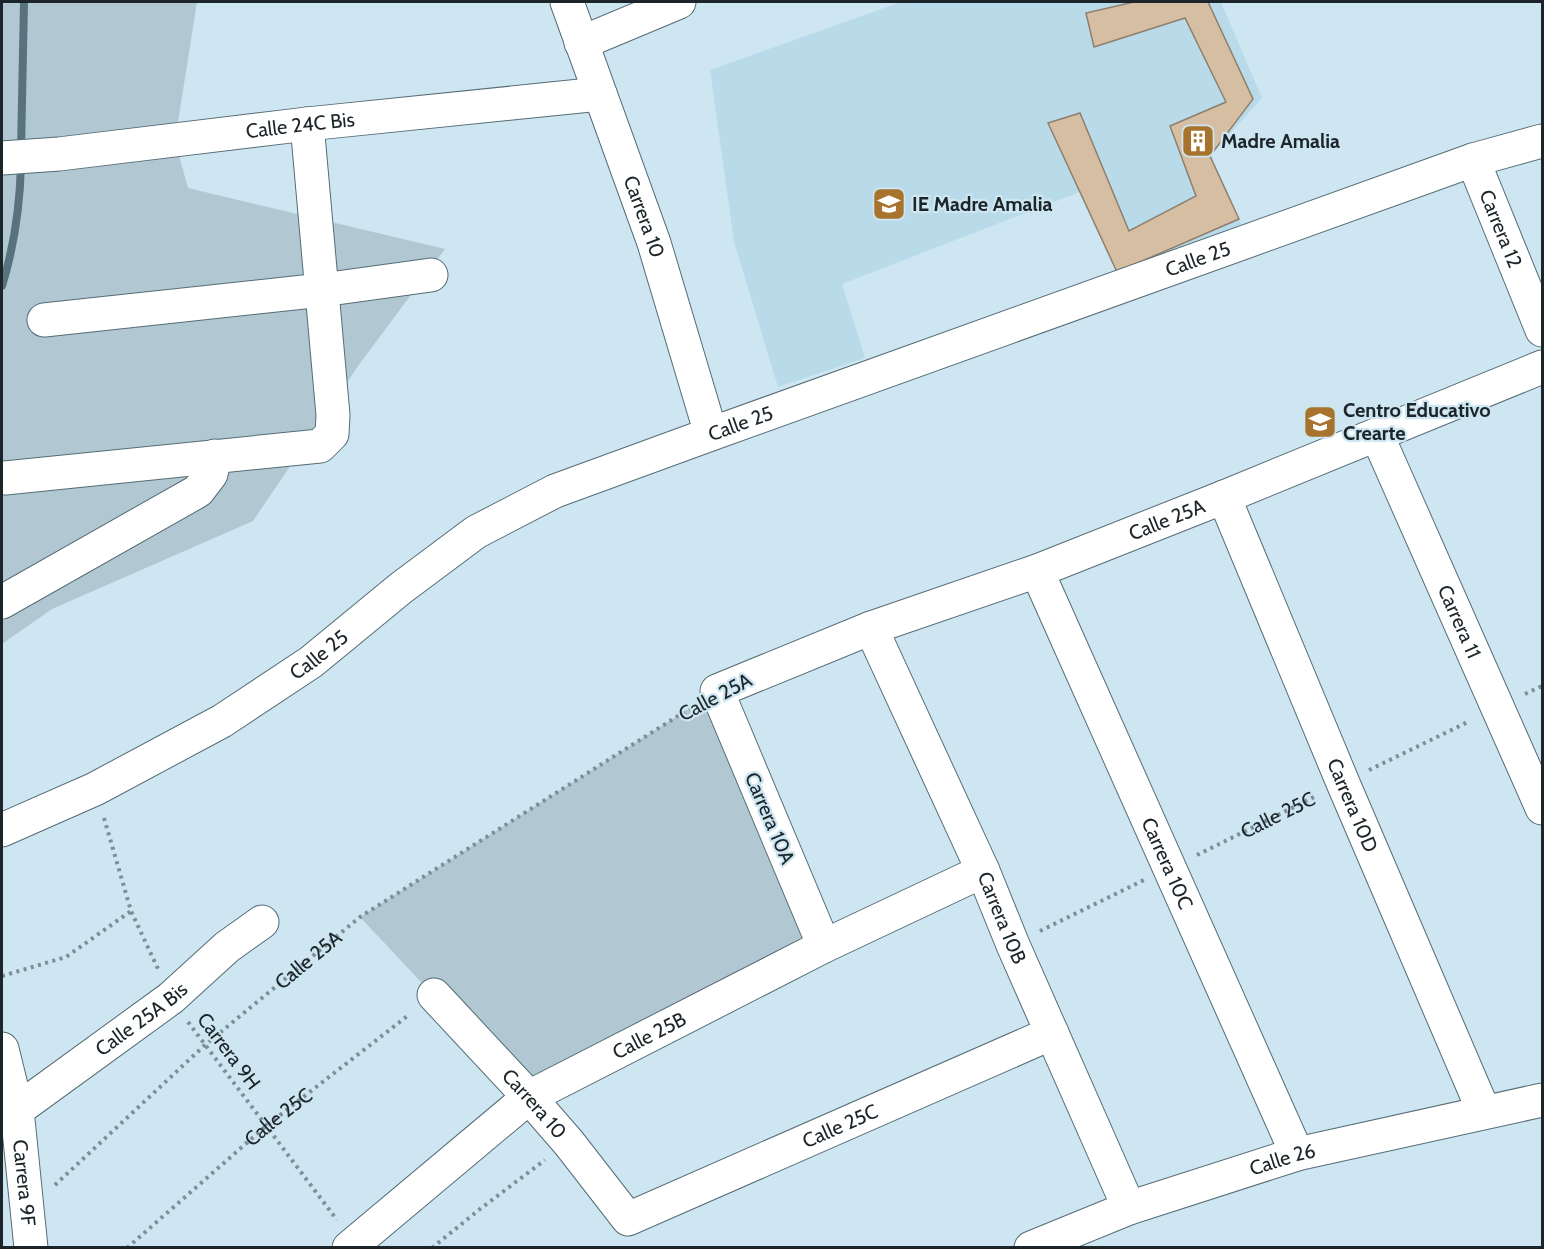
<svg xmlns="http://www.w3.org/2000/svg" width="1544" height="1249" viewBox="0 0 1544 1249" font-family="Cabin,sans-serif">
<style>
.built{fill:#b9dbe9}
.green{fill:#b1c8d2}
.lines{fill:none;stroke-linecap:round;stroke-linejoin:round}
.stream{stroke:#58737e;stroke-width:8}
.building{fill:#d6bea3;stroke:#8e7f6e;stroke-width:1.5}
.minor-casing{stroke:#556c75;stroke-width:35}
.path{stroke:#7d8e96;stroke-width:4;stroke-dasharray:3 4.5;stroke-linecap:butt}
.minor{stroke:#fff;stroke-width:33}
.labels{text-anchor:middle;stroke-width:4.5;stroke-linejoin:round;paint-order:stroke}
.street-label{font-size:20px;fill:#1c2529;stroke:#cde6f1}
.poi-label{font-size:20px;font-weight:bold;fill:#1c2529;stroke:#cde6f1;text-anchor:start}
</style>
<rect width="100%" height="100%" fill="#cde6f1"/>
<path class="built" d="M901,2H1221L1262,98L1210,156L1242,226L1117,272L1090,188L842,284L865,358L778,387L734,242L710,70Z"/>
<path class="green" d="M2,2H197L175,141L188,188L445,249L358,366L253,521L52,609L2,644Z
M717,691L824,946L529,1097L360,917Z"/>
<g class="lines">
<path class="stream" d="M21,151L24,2
M2,286C14,247 20,205 21,164"/>
</g>
<path class="building" d="M1134,2H1208L1253,99L1210,156L1239,219L1117,272L1048,123L1080,113L1129,231L1196,196L1170,126L1226,102L1185,18L1094,47L1086,13Z"/>
<g class="lines">
<defs>
<g id="minor">
<path id="s4" d="M567,2L654,243L711,434"/>
<path d="M581,43L679,2"/>
<path id="s5" d="M2,158L59,154L307,124L600,94"/>
<path id="s6" d="M1473,160L1542,330"/>
<path d="M44,320L322,290L431,275"/>
<path id="s7" d="M1377,435L1542,808"/>
<path d="M5,478L320,446L332,434L333,415L307,124"/>
<path id="s8" d="M1224,497L1343,783L1484,1112"/>
<path id="s9" d="M1037,571L1297,1154"/>
<path d="M2,602L198,491L211,474L215,456"/>
<path id="s10" d="M871,628L983,871L1013,945L1129,1208"/>
<path id="s11" d="M2,830L95,789L222,721L311,662L401,588L476,532L555,491L711,434L1473,160L1542,141"/>
<path id="s12" d="M824,946L717,691L871,628L1037,571L1224,497L1542,367"/>
<path id="s13" d="M434,995L529,1097L569,1143L628,1219L1052,1033"/>
<path id="s14" d="M2,1049L17,1110L31,1248"/>
<path id="s15" d="M17,1110L171,998L227,947L262,922"/>
<path id="s16" d="M349,1248L529,1097L824,946L983,871"/>
<path id="s17" d="M1031,1248L1129,1208L1297,1154L1542,1100"/>
</g>
</defs>
<use href="#minor" class="minor-casing"/>
<g class="path">
<path d="M1525,694L1542,686"/>
<path d="M1369,770L1470,721"/>
<path d="M104,818L131,911L158,969"/>
<path id="s1" d="M1197,855L1316,796"/>
<path d="M1040,931L1144,880"/>
<path d="M2,976L66,957L131,911"/>
<path d="M188,1022L337,1220"/>
<path id="s2" d="M55,1185L205,1045L360,917L692,707"/>
<path id="s3" d="M127,1248L266,1126L410,1014"/>
<path d="M432,1248L480,1209L545,1160"/>
</g>
<use href="#minor" class="minor"/>
</g>
<defs>
<symbol id="building-square" viewBox="-11 -11 22 22"><rect x="-9" y="-9" width="18" height="18" rx="4" fill="#a8732c" stroke="#cde6f1"/><path d="M-4-6H4V6H1V3H-1V6H-4ZM-2.5-4.3h1.7v1.8h-1.7ZM.8-4.3h1.7v1.8H.8ZM-2.5-1h1.7V.8h-1.7ZM.8-1h1.7V.8H.8Z" fill="#fff"/></symbol>
<symbol id="school-square" viewBox="-11 -11 22 22"><rect x="-9" y="-9" width="18" height="18" rx="4" fill="#a8732c" stroke="#cde6f1"/><path d="M0-5L7-2L0 1L-7-2ZM-4 1L0 2.5L4 1V4Q0 6-4 4Z" fill="#fff"/></symbol>
</defs>
<g fill-rule="evenodd">
<use href="#building-square" x="1179" y="122" width="38" height="38"/>
<use href="#school-square" x="870" y="185" width="38" height="38"/>
<use href="#school-square" x="1301" y="403" width="38" height="38"/>
</g>
<g class="labels">
<g class="street-label">
<text dy="7" stroke="none"><textPath href="#s5" startOffset="300">Calle 24C Bis</textPath></text>
<text dy="7" stroke="none"><textPath href="#s4" startOffset="228">Carrera 10</textPath></text>
<text dy="7" stroke="none"><textPath href="#s6" startOffset="74">Carrera 12</textPath></text>
<text dy="7" stroke="none"><textPath href="#s11" startOffset="1335">Calle 25</textPath></text>
<text dy="7" stroke="none"><textPath href="#s11" startOffset="849">Calle 25</textPath></text>
<text dy="7" stroke="none"><textPath href="#s12" startOffset="758">Calle 25A</textPath></text>
<text dy="7" stroke="none"><textPath href="#s7" startOffset="204">Carrera 11</textPath></text>
<text dy="7" stroke="none"><textPath href="#s11" startOffset="363">Calle 25</textPath></text>
<text transform="translate(715 697) rotate(-28)" y="7">Calle 25A</text>
<text dy="7" stroke="none"><textPath href="#s8" startOffset="334">Carrera 10D</textPath></text>
<text dy="7" stroke="none"><textPath href="#s1" startOffset="90">Calle 25C</textPath></text>
<text transform="translate(770 818) rotate(67)" y="7">Carrera 10A</text>
<text dy="7" stroke="none"><textPath href="#s9" startOffset="320">Carrera 10C</textPath></text>
<text dy="7" stroke="none"><textPath href="#s10" startOffset="318">Carrera 10B</textPath></text>
<text dy="7" stroke="none"><textPath href="#s2" startOffset="339">Calle 25A</textPath></text>
<text dy="7" stroke="none"><textPath href="#s15" startOffset="154">Calle 25A Bis</textPath></text>
<text dy="7" stroke="none"><textPath href="#s16" startOffset="370">Calle 25B</textPath></text>
<text transform="translate(229 1051) rotate(53)" y="7">Carrera 9H</text>
<text dy="7" stroke="none"><textPath href="#s13" startOffset="148">Carrera 10</textPath></text>
<text dy="7" stroke="none"><textPath href="#s3" startOffset="200">Calle 25C</textPath></text>
<text dy="7" stroke="none"><textPath href="#s13" startOffset="528">Calle 25C</textPath></text>
<text dy="7" stroke="none"><textPath href="#s17" startOffset="267">Calle 26</textPath></text>
<text dy="7" stroke="none"><textPath href="#s14" startOffset="136">Carrera 9F</textPath></text>
</g>
<g class="poi-label">
<text x="1221" y="148">Madre Amalia</text>
<text x="912" y="211">IE Madre Amalia</text>
<text x="1343" y="417">Centro Educativo<tspan x="1343" dy="23">Crearte</tspan></text>
</g>
</g>
<rect width="1544" height="1249" fill="none" stroke="#1c2529" stroke-width="6"/>
</svg>
